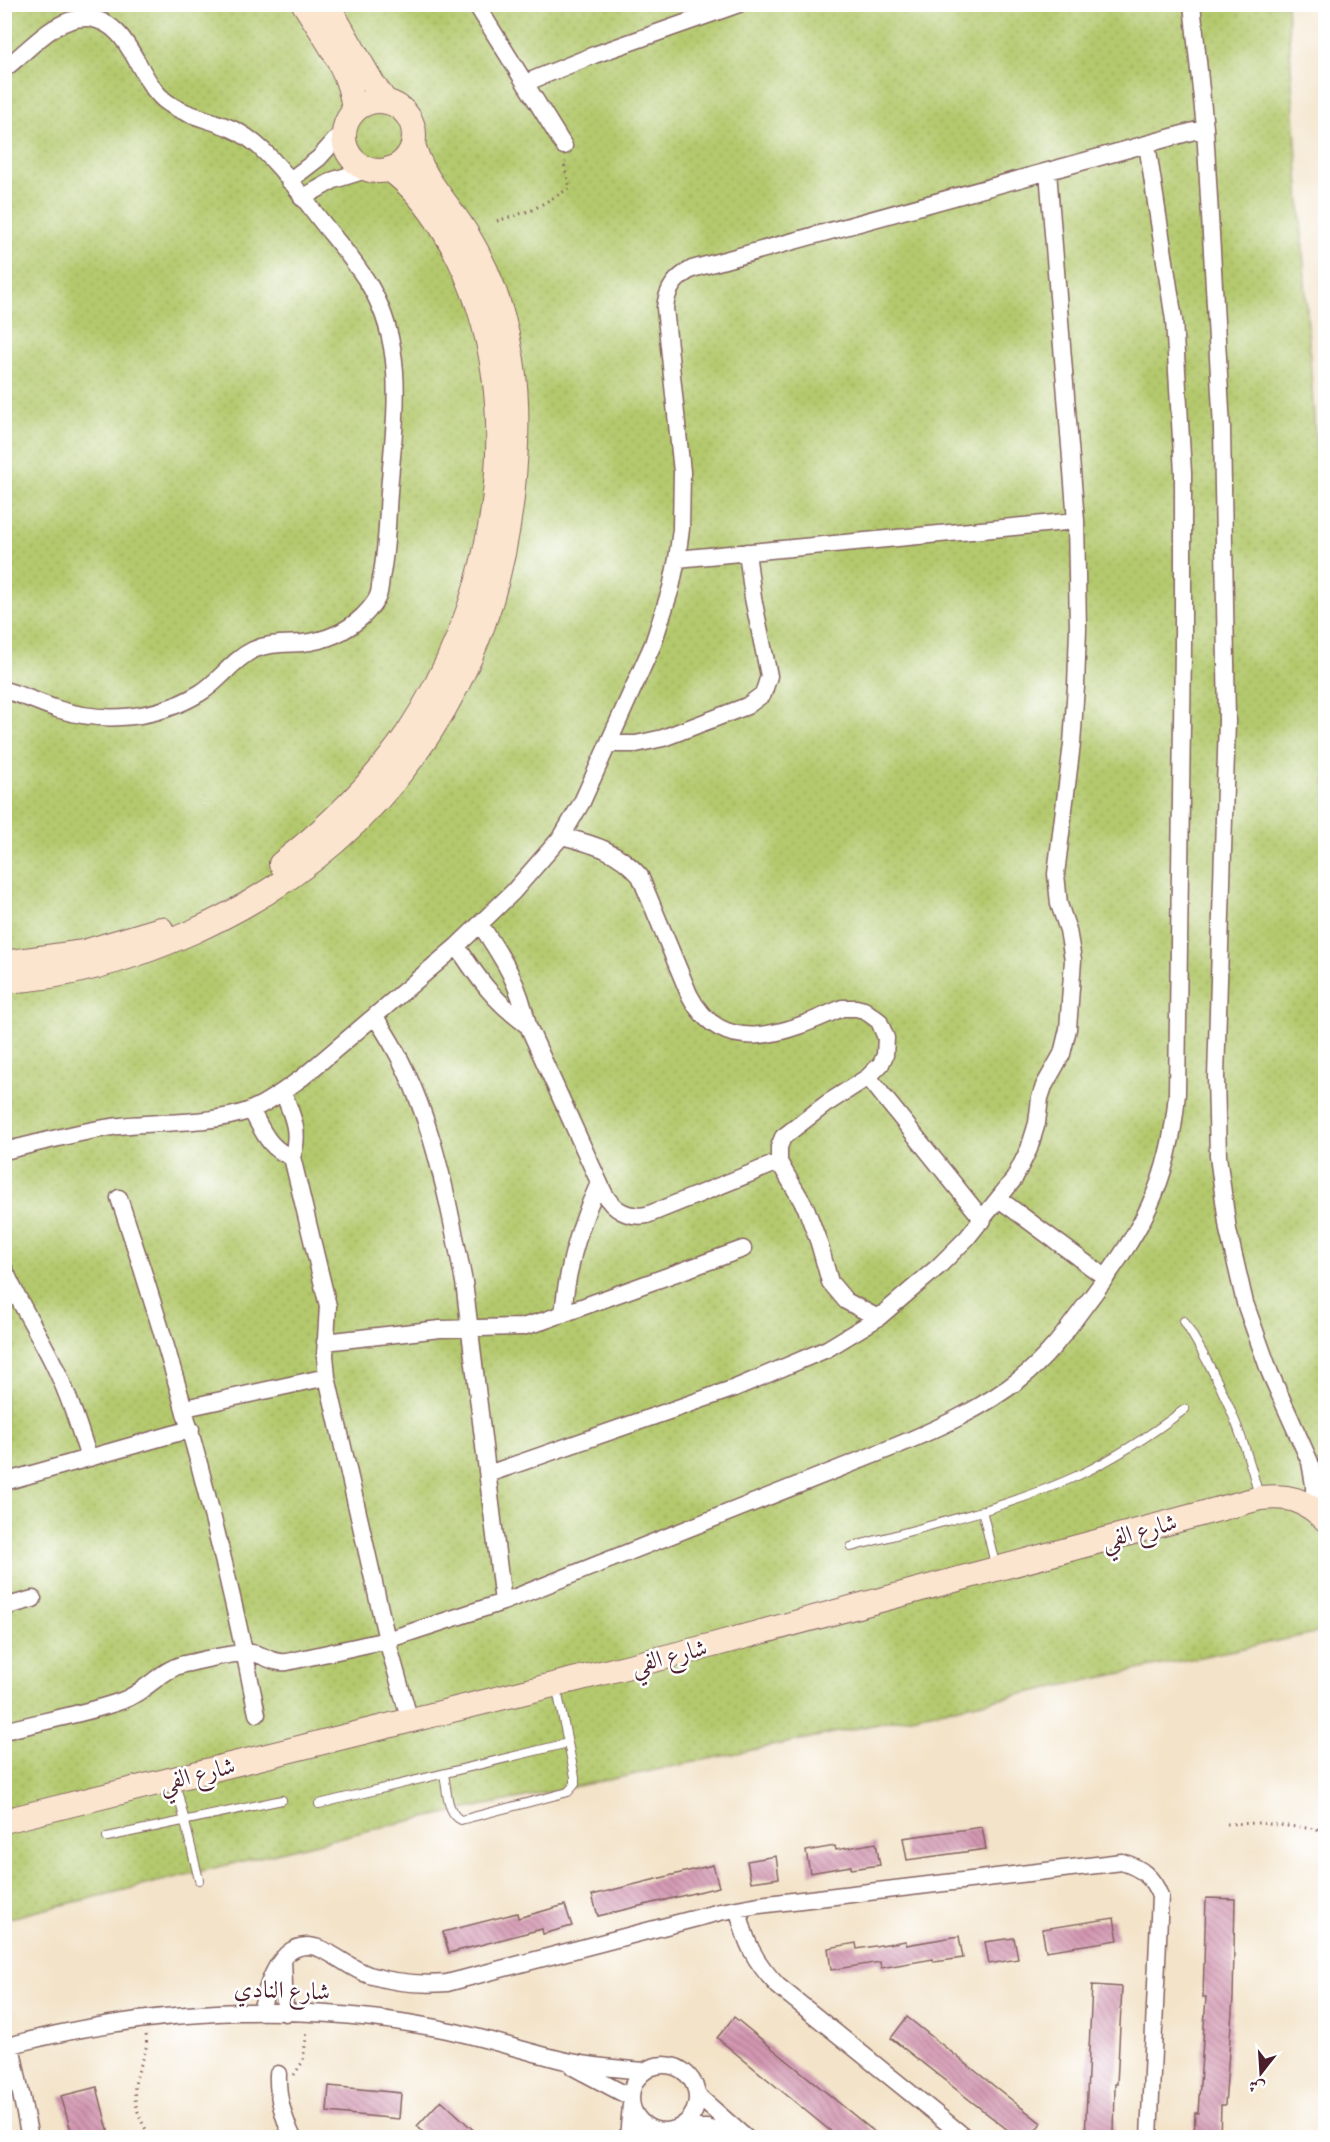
<svg xmlns="http://www.w3.org/2000/svg" width="1330" height="2142" viewBox="0 0 1330 2142" font-family="'EB Garamond',Amiri,serif">
<style>
.grass{fill:url(#grass-dots);stroke:#7f744c;stroke-width:1.5}
.building{fill:url(#building-back-hatch)}
.lines{fill:none;stroke-linecap:round;stroke-linejoin:round}
.lane-casing{stroke:#856462;stroke-width:10}
.street-casing{stroke:#856462;stroke-width:19}
.secondary-casing{stroke:#856462;stroke-width:26}
.path{stroke:#856462;stroke-width:3;stroke-dasharray:1.5 4.5;stroke-linecap:butt}
.lane{stroke:#fff;stroke-width:8}
.street{stroke:#fff;stroke-width:16}
.secondary{stroke:#fbe5cf;stroke-width:24}
.labels{text-anchor:middle;stroke-width:5;stroke-linejoin:round;paint-order:stroke}
.street-label{font-size:24px;fill:#4a1f2b;stroke:#fff}
</style>
<defs>
<pattern id="grass-dots" width="8" height="8" patternUnits="userSpaceOnUse" patternTransform="scale(1.5)"><rect width="8" height="8" fill="#b4c96d"/><path d="M2 2h.1M6 6h.1" fill="none" stroke="#9cac5f" stroke-width="1.8" stroke-linecap="round"/></pattern>
<pattern id="building-back-hatch" width="6" height="6" patternUnits="userSpaceOnUse" patternTransform="scale(1.5)"><rect width="6" height="6" fill="#d397b1"/><path d="M-1 5l2 2M0 0l6 6M5-1l2 2" fill="none" stroke="#ad7b90"/></pattern>
</defs>
<rect width="100%" height="100%" fill="#fff"/>
<filter id="ink" filterUnits="userSpaceOnUse"><feTurbulence type="fractalNoise" baseFrequency=".0167" numOctaves="2"/><feDisplacementMap in="SourceGraphic" scale="12" xChannelSelector="R" yChannelSelector="G"/><feConvolveMatrix kernelMatrix="1 2 1 2 8 2 1 2 1" color-interpolation-filters="sRGB"/></filter>
<filter id="wash" filterUnits="userSpaceOnUse"><feTurbulence type="fractalNoise" baseFrequency=".008" numOctaves="4" result="noise"/><feDisplacementMap in="SourceGraphic" scale="24" xChannelSelector="R" yChannelSelector="G"/><feGaussianBlur stdDeviation="1.35" result="paint"/><feColorMatrix in="noise" values="0 0 0 0 0 0 0 0 0 0 0 0 0 0 0 0 0 1.4 0 .05"/><feComposite in="paint" operator="in"/></filter>
<g filter="url(#wash)">
<rect width="100%" height="100%" fill="#f3e3c8"/>
<path class="grass" d="M4,5H1287L1326,603L1325,1631L395,1824L5,1919Z"/>
<g id="blocks">
<path class="building" d="M982,1827L986,1849L907,1860L903,1838Z
M876,1843L880,1865L851,1869V1866L810,1873L806,1851L835,1846L836,1850Z
M776,1856L779,1878L751,1882L747,1861Z
M713,1865L719,1887L598,1916L592,1895Z
M1206,1898L1235,1899L1233,1998L1225,2105H1221L1220,2138H1194L1195,2113H1198L1206,1997H1203Z
M565,1905L572,1926L543,1934L542,1929L449,1953L443,1932L517,1913L518,1918Z
M1114,1918L1118,1940L1046,1951L1042,1929Z
M959,1936L963,1958L934,1962L933,1959L881,1968L880,1962L831,1970L828,1948L856,1943L857,1949L906,1941V1945Z
M1014,1938L1018,1959L989,1964L985,1942Z
M1092,1985L1122,1987L1117,2084H1115L1114,2138H1085Z
M734,2017L882,2138H839L717,2038Z
M907,2017L1041,2123L1030,2138H1018L891,2038Z
M329,2086L401,2093L399,2119L327,2112Z
M97,2087L110,2138H73L61,2096Z
M441,2100L482,2138H429L417,2126Z"/>
</g>
</g>
<g filter="url(#ink)">
<use href="#blocks" fill-opacity="0" stroke="#856462" stroke-width="1.5"/>
<g class="lines">
<defs>
<path id="lane" d="M1184,1321C1220,1380 1242,1428 1259,1496
M982,1510L996,1568
M851,1547C927,1526 1007,1508 1079,1475C1117,1457 1152,1434 1185,1409
M444,1774C447,1788 446,1813 461,1820L568,1792L575,1784V1777L556,1685
M175,1781L199,1880
M319,1804L568,1743
M107,1837L282,1800"/>
<path id="street" d="M476,4L564,146
M1192,4L1205,128L1222,428L1227,721L1216,1077L1218,1156L1228,1230L1245,1303L1270,1373L1310,1462L1314,1485V1508
M4,69C29,51 54,17 87,18C130,21 136,76 164,100C189,120 222,119 248,138C274,156 298,191 318,217C335,239 355,261 370,286C408,351 394,421 389,492C387,521 387,550 381,578C380,584 380,591 378,596C375,603 368,611 363,616C346,632 324,641 302,643C284,644 269,643 253,650C232,660 220,681 200,693C157,719 105,724 57,709C39,703 23,695 4,690
M525,83L594,55L739,4
M289,181L319,158L344,130
M302,198L334,180L369,169
M677,559L1076,521
M608,744H636L663,738L747,706L763,694L769,676L753,598L747,552
M562,836C595,845 617,850 640,876L689,994C723,1062 790,1031 842,1008H856L864,1010L879,1021L886,1038L885,1055L881,1064L868,1077L826,1104L783,1137L779,1147V1162L806,1208L819,1243L830,1282L846,1301L878,1318
M480,924C504,960 519,983 528,1026L604,1193C613,1210 628,1218 647,1215L779,1162
M457,946C479,980 495,1002 528,1026
M375,1017C429,1094 446,1191 464,1282L503,1602
M868,1077L983,1220
M283,1092C292,1115 301,1132 292,1157L328,1306L325,1355L327,1377L387,1640L410,1721
M251,1110C262,1129 269,1150 292,1157
M4,1151C40,1143 76,1132 112,1127C155,1121 208,1125 248,1111C268,1103 286,1089 303,1077L457,946L513,892L562,836L582,802L653,644L671,588L677,559L681,529L682,472L665,308C667,289 675,278 692,269L1205,128
M119,1198C176,1367 222,1538 257,1714
M999,1199L1106,1278
M4,1268C18,1302 39,1333 55,1367C69,1396 79,1427 89,1458
M563,1314C567,1268 579,1225 599,1183
M325,1342L440,1329L522,1327L543,1321L743,1249
M185,1408L327,1377
M488,1474L735,1388L827,1349L878,1318L939,1266L967,1238L1014,1179L1029,1149L1037,1123L1040,1098L1044,1086L1062,1054L1068,1029L1073,960L1068,930L1059,904L1056,874L1072,744L1076,686L1078,629L1076,521L1048,171
M4,1482L191,1429
M4,1607L33,1599
M4,1731C43,1721 84,1714 121,1701C145,1693 160,1670 184,1664C199,1661 238,1651 252,1653C265,1655 273,1664 287,1662L387,1640L503,1602L896,1446C939,1428 983,1408 1020,1379C1046,1359 1065,1333 1084,1307C1139,1234 1170,1187 1177,1093L1183,648V473L1174,320L1147,144
M738,1909C745,1942 754,1961 778,1986L966,2138
M283,1958L285,2013
M261,2012C267,1984 282,1933 321,1949C338,1956 351,1969 369,1975C395,1983 420,1985 447,1983L720,1912L759,1905L1122,1862C1141,1868 1152,1876 1160,1896L1149,2138
M11,2045L30,2138
M4,2047C143,2009 290,2001 431,2027C473,2034 513,2048 554,2058C583,2066 614,2068 644,2071
M631 2098a33 33 0 1 1 66 0a33 33 0 1 1-66 0Z
M573,2067L630,2097
M278,2074C277,2097 283,2117 293,2138
M697,2095L746,2138
M680,2128H707L740,2138
M628,2138L631,2105"/>
<path id="secondary" d="M304,4C325,37 351,71 354,111
M327,4L373,84L386,102
M344 136a35 35 0 1 1 70 0a35 35 0 1 1-70 0Z
M281,864C328,827 373,784 407,734C488,612 523,450 479,308C463,259 432,199 389,169
M4,963L84,952L161,929
M4,981C70,978 132,959 192,932C373,851 490,696 512,497C517,452 519,405 512,360C505,317 491,274 468,236C450,205 422,180 413,144
M4,1821L698,1649L1260,1498C1289,1495 1304,1499 1326,1520"/>
</defs>
<use href="#lane" class="lane-casing"/>
<use href="#street" class="street-casing"/>
<use href="#secondary" class="secondary-casing"/>
<path class="path" d="M497,221L532,210L570,188L564,163L566,162
M1227,1824L1259,1823L1326,1830
M146,2035C148,2047 144,2056 140,2067C129,2094 136,2114 151,2138
M294,2075L303,2061L307,2031"/>
<use href="#lane" class="lane"/>
<use href="#street" class="street"/>
<use href="#secondary" class="secondary"/>
</g>
</g>
<g class="labels">
<g class="street-label">
<text transform="translate(1139 1531) rotate(-15)" y="8">شارع الفي</text>
<text transform="translate(669 1656) rotate(-14)" y="8">شارع الفي</text>
<text transform="translate(197 1774) rotate(-14)" y="8">شارع الفي</text>
<text transform="translate(282 1990) rotate(2)" y="8">شارع النادي</text>
</g>
</g>
<rect width="1330" height="2142" fill="none" stroke="#fff" stroke-width="24"/>
<g transform="translate(1261 2073) rotate(197)" stroke="#ffffff" stroke-width="4.5" paint-order="stroke">
<path d="M0-4.5L10 22L0 15L-10 22Z" fill="#4a1f2b"/>
<text y="-9" font-size="16" font-weight="bold" text-anchor="middle" fill="#4a1f2b">ش</text>
</g>
</svg>
